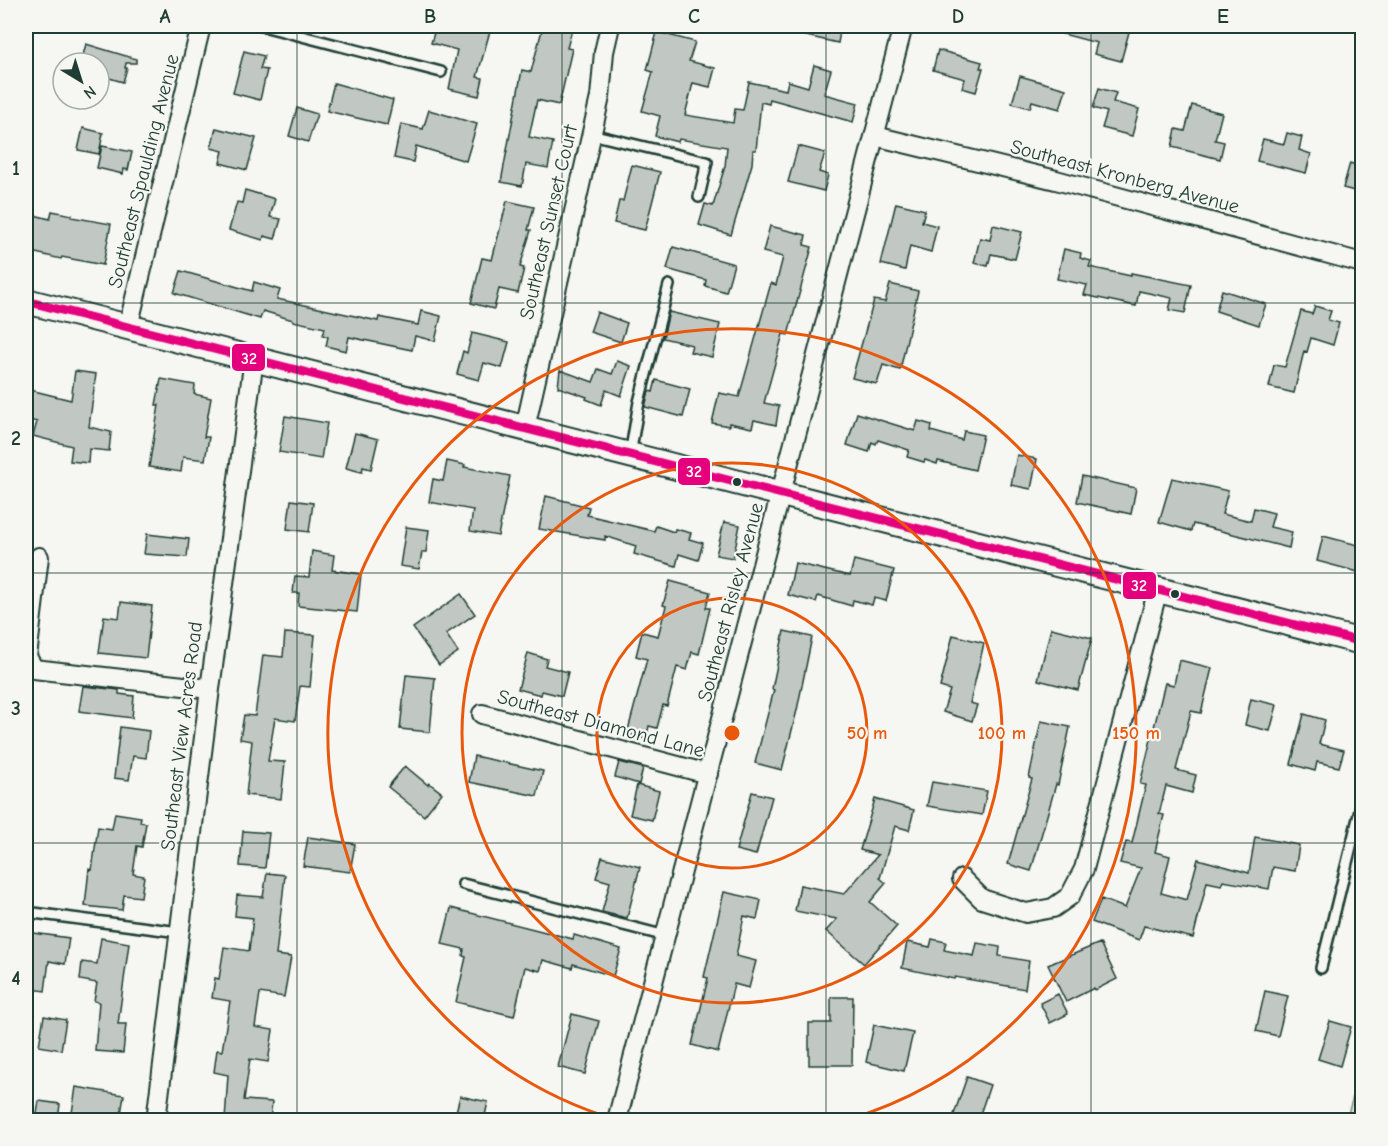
<svg xmlns="http://www.w3.org/2000/svg" width="1388" height="1146" viewBox="0 0 1388 1146" font-family="'Comic Neue',sans-serif">
<style>
.green{fill:#d6dbd6;stroke:#7a8c85;stroke-width:1.5}
.building{fill:#c1c8c3;stroke:#1f3d34;stroke-width:1.5}
.lines{fill:none;stroke-linecap:round;stroke-linejoin:round}
.service-casing{stroke:#1f3d34;stroke-width:14}
.minor-casing{stroke:#1f3d34;stroke-width:22}
.secondary-casing{stroke:#1f3d34;stroke-width:28}
.service{stroke:#f6f6f2;stroke-width:9}
.minor{stroke:#f6f6f2;stroke-width:18}
.secondary{stroke:#f6f6f2;stroke-width:24}
.bus-1-casing{stroke:#f6f6f2;stroke-width:14}
.bus-1{stroke:#e5007d;stroke-width:9}
.grid{fill:none;stroke:#1f3d34;stroke-width:1.5;stroke-opacity:0.55}
.ring{fill:none;stroke:#e8590c;stroke-width:3}
.bus-dot{fill:#1f3d34;stroke:#f6f6f2;stroke-width:2}
.labels{text-anchor:middle;stroke-width:4.5;stroke-linejoin:round;paint-order:stroke}
.street-label{font-size:20px;fill:#1f3d34;stroke:#f6f6f2}
.centre{fill:#e8590c;stroke:#f6f6f2;stroke-width:3}
.ring-label{font-size:18px;text-anchor:middle;font-weight:bold;fill:#e8590c;stroke:#f6f6f2;stroke-width:4.5;stroke-linejoin:round;paint-order:stroke}
.line-badge{stroke:#f6f6f2;stroke-width:2}
.badge-label{font-size:16px;text-anchor:middle;font-weight:bold;fill:#fff}
.neatline{fill:none;stroke:#1f3d34;stroke-width:2}
.grid-label{font-size:20px;text-anchor:middle;font-weight:bold;fill:#1f3d34}
</style>
<rect width="100%" height="100%" fill="#f6f6f2"/>
<filter id="ink" filterUnits="userSpaceOnUse"><feTurbulence type="fractalNoise" baseFrequency=".0167" numOctaves="2"/><feDisplacementMap in="SourceGraphic" scale="12" xChannelSelector="R" yChannelSelector="G"/><feConvolveMatrix kernelMatrix="1 2 1 2 8 2 1 2 1" color-interpolation-filters="sRGB"/></filter>
<g filter="url(#ink)">
<path class="green" d="M1362,1067V1120H1346Z"/>
<path class="building" d="M436,26H469L490,31L477,77L483,78L479,96L449,89L457,50L431,43Z
M543,26H573L567,48L572,49L559,105L537,100L529,137L553,142L548,168L526,164L522,186L501,182L522,70L531,72Z
M788,26H841L838,43L788,32Z
M1049,26H1106L1129,32L1121,61L1094,54L1097,43L1048,30Z
M657,32L695,42L689,61L715,68L710,87L693,83L685,115L733,123L735,109L743,110L749,82L786,90L788,81L808,87L814,65L831,70L824,94L858,103L853,122L770,99L769,104L761,102L756,150H753L752,164L731,235L699,225L705,204L713,206L725,166L727,147L679,139L678,142L655,136L660,116L642,111L653,72L647,70Z
M86,44L136,59V63H126L125,68H127L123,82L99,75V63H81Z
M938,50L982,62L980,68H983L976,92L962,88L965,79L933,70Z
M244,51L264,56L260,69L267,70L260,100L233,93Z
M1020,76L1066,89L1060,109L1032,101L1030,108L1012,103Z
M334,83L393,100L387,125L327,111Z
M1099,88L1116,93L1113,102L1139,109L1132,136L1102,128L1107,112L1093,108Z
M1192,105L1222,113L1215,140L1224,142L1220,159L1172,147L1176,129L1185,131Z
M297,108L317,114L308,142L289,136Z
M429,110L477,124L466,161L416,146L413,162L394,158L401,124L423,129Z
M83,128L103,133L99,154L78,150Z
M216,128L256,138L247,170L220,163L223,151L211,148Z
M1287,133L1302,137L1299,150L1311,154L1306,173L1257,161L1263,139L1284,144Z
M102,146L132,152L128,170L124,169L123,174L97,168Z
M798,146L825,153L819,172L828,175L824,191L788,182Z
M1350,163L1362,167V193L1343,188Z
M632,165L660,172L645,230L614,223L619,201H623Z
M245,190L275,199L270,217L281,219L275,239L264,236L263,240L229,230L237,202L242,203Z
M507,201L534,207L528,230H531L520,267L524,268L518,293L499,289L494,309L471,303L482,258L492,260Z
M896,203L925,210L922,222L937,226L931,252L910,246L905,270L881,264Z
M52,211L72,215L71,217L111,224L103,265L62,257L61,259L27,251L28,245L26,244V213L50,219Z
M993,225L1022,232L1015,259L991,254L988,266L974,263L980,238L990,240Z
M770,226L806,235L804,245L812,247L788,335L783,334L764,403L779,406L776,425L754,420L752,428L729,423V426L712,423L719,393L739,397L771,283L776,285L783,257L763,252Z
M673,247L734,264L726,292L705,286L706,280L667,269Z
M1064,249L1081,253L1080,258L1091,261L1089,267L1131,276V273L1191,285L1185,313L1169,310L1172,298L1139,291L1136,306L1084,295L1087,285L1057,279Z
M181,271L252,291L254,282L280,290L277,299L378,321L379,317L418,325L421,311L441,316L435,341L415,336L412,350L349,337L346,351L326,346L328,337L323,335L325,328L293,321V320L263,311L260,319L174,293Z
M890,284L918,291L900,370L883,365L877,384L852,378L874,300L885,302Z
M1222,290L1266,304L1259,325L1216,311Z
M1315,306L1331,311L1328,320L1339,323L1333,345L1311,338L1307,352L1304,351L1294,393L1269,387L1274,365L1285,367L1301,311L1312,314Z
M597,312L627,323L621,342L590,332Z
M669,312L720,324L712,357L690,352L692,345L663,338Z
M472,333L509,342L502,368L484,363L479,380L457,374L463,351L467,353Z
M617,361L631,366L621,396L606,390L601,405L586,399L587,397L558,387L560,370L593,382L598,369L612,374Z
M75,371L96,374L89,427L111,432L109,451L89,449L88,463L70,461L72,446L33,436L37,422L26,419V389L71,400Z
M161,379L195,385L194,394L211,398L204,437H209L205,460L183,457L181,472L149,467L159,405H156Z
M656,380L690,389L683,417L645,407L649,391L653,392Z
M857,413L915,431L918,421L932,425L931,431L962,440L964,431L983,435L975,470L938,461L937,464L925,460L924,462L907,457L909,450L878,440L876,444L872,442L869,452L847,445Z
M285,416L327,423L321,459L279,452Z
M355,433L378,439L371,469L363,467L362,472L346,468Z
M1017,455L1037,459L1031,489L1011,485Z
M447,461L465,465L464,467L510,476L498,536L470,531L473,510L429,502L433,479L443,481Z
M1082,476L1136,488L1131,514L1077,502Z
M1172,478L1228,491L1222,514L1251,521L1254,508L1274,513L1270,527L1292,532L1289,548L1193,524L1191,531L1159,522Z
M546,496L589,507L587,515L654,531L656,526L674,532L675,529L691,533L689,539L703,543L698,560L679,554L676,566L634,554L636,546L605,536V540L539,529Z
M291,500L313,503L309,532L287,529Z
M724,522L740,525L733,558L716,555Z
M406,527L429,530L426,552H422L419,569L400,566Z
M147,534L189,539L187,557L144,554Z
M1323,536L1362,546V573L1317,561Z
M312,551L334,555L332,570L361,574L357,612L298,606L299,593H293L295,576L309,577Z
M854,560L894,570L886,601L874,598L872,605L853,600L852,606L818,596L816,602L788,595L795,563L850,576Z
M670,581L710,592L706,608H710L699,654L692,652L687,670L677,667L667,706L663,705L657,728L649,726L646,739L627,734L647,659L636,656L642,632L658,636L666,606L663,605Z
M461,594L475,614L446,634L458,652L439,665L413,628Z
M121,602L152,606L146,658L99,653L104,616L119,618Z
M1051,628L1092,638L1078,690L1038,680Z
M784,631L812,637L797,710L782,770L755,763L774,690L772,689Z
M285,633L315,635L310,687L300,686L295,721L275,718L268,761L285,762L281,799L246,795L252,741L240,739L244,715L255,716L263,655L283,657Z
M953,635L984,643L970,703L977,705L972,721L943,712L950,690L940,687Z
M528,653L547,659L545,666L568,672L562,696L542,691L541,695L518,689Z
M1179,660L1212,668L1201,713L1191,711L1176,770L1196,775L1192,793L1166,786L1159,814L1164,815L1155,852L1170,856L1161,893L1187,900L1198,859L1249,873L1255,837L1299,845L1295,871L1273,867L1269,889L1223,881L1221,885L1207,882L1193,938L1144,926L1139,940L1092,922L1101,899L1125,908L1141,868L1120,863L1126,842L1132,843L1146,785L1140,784L1165,683L1174,685Z
M406,675L435,678L430,732L400,729Z
M83,686L119,690V694L134,696L132,718L79,711Z
M1251,699L1277,705L1270,731L1245,725Z
M1304,714L1325,720L1319,744L1344,750L1339,767L1317,762L1315,771L1291,764Z
M1041,721L1070,727L1058,785L1056,784L1031,871L1008,864L1032,779L1029,778Z
M120,727L149,731L146,758L133,756L129,780L114,778Z
M474,756L543,771L537,796L469,782Z
M619,762L643,768L639,784L615,777Z
M405,766L428,785L429,783L442,793L424,816L388,787Z
M932,782L987,791L982,815L927,806Z
M637,785L659,791L652,820L630,815Z
M752,792L772,797L756,855L736,850Z
M875,799L914,810L909,830L895,826L880,878L886,883L870,902L897,926L864,964L826,931L837,919L795,911L800,885L844,894L878,855L860,850Z
M115,813L141,817L140,822L146,823L142,847L137,846L133,874L144,876L141,897L124,895L122,910L85,906L89,869L92,870L98,827L112,829Z
M243,831L269,833L265,868L240,866Z
M308,837L355,844L350,872L303,866Z
M602,857L640,867L627,918L602,912L610,882L596,878Z
M267,873L285,875L276,955L291,957L284,997L260,993L255,1027L273,1030L268,1062L250,1059L244,1100L272,1102L270,1120H225L228,1075L214,1072L217,1050L222,1051L230,1001L212,998L215,978L219,979L224,947L249,951L253,918L235,916L237,895L263,897Z
M724,892L761,900L757,919L744,916L736,956L756,961L749,988L734,984L718,1052L692,1045L708,978L704,977Z
M451,908L573,939L574,935L621,949L613,976L573,964L572,968L543,960L540,971L525,967L514,1016L456,1002L466,957L463,956L464,949L442,944Z
M26,932L69,938L65,964L49,961L45,991L26,988Z
M101,938L129,943L118,1024H126L123,1053L95,1051L99,1002L94,1001L97,983L80,980L82,962L97,964Z
M932,939L946,942L944,950L974,956L977,943L1000,947L999,956L1029,961L1025,989L955,977L954,979L902,968L907,942L930,947Z
M1100,943L1117,979L1095,990L1094,988L1066,1002L1048,965Z
M1265,991L1288,996L1278,1036L1256,1031Z
M1058,994L1068,1014L1050,1023L1040,1003Z
M831,997H853L852,1065H809V1023H831Z
M572,1014L599,1021L585,1074L558,1067Z
M44,1016L66,1020L61,1050L39,1046Z
M1330,1021L1351,1027L1340,1066L1318,1059Z
M874,1025L913,1033L904,1071L866,1062Z
M967,1077L990,1085L978,1120H952Z
M76,1087L124,1095L120,1120L72,1113Z
M460,1096L488,1102L484,1120H454Z
M39,1101L60,1104L58,1120H36Z"/>
<g class="lines">
<defs>
<path id="service" d="M263,26L441,72
M591,134L707,162L699,197
M630,455L639,402L669,285
M463,884L666,936
M26,912L179,932
M1321,968L1362,802"/>
<path id="minor" d="M875,136L1056,180L1362,263
M128,327L201,26
M525,428L600,97L604,52L610,26
M39,557L27,657L34,669L210,689
M482,714L708,774
M962,879L982,899L1026,913L1053,908L1070,896L1084,869L1158,589
M156,1120L210,689L254,358
M617,1120L903,26"/>
<path id="secondary" d="M26,301L1362,642"/>
</defs>
<use href="#service" class="service-casing"/>
<use href="#minor" class="minor-casing"/>
<use href="#secondary" class="secondary-casing"/>
<use href="#service" class="service"/>
<use href="#minor" class="minor"/>
<use href="#secondary" class="secondary"/>
<defs>
<path id="bus-1" d="M26,301L1362,642"/>
</defs>
<use href="#bus-1" class="bus-1-casing"/>
<use href="#bus-1" class="bus-1"/>
</g>
</g>
<path class="grid" d="M297,26V1120M562,26V1120M826,26V1120M1091,26V1120M26,303H1362M26,573H1362M26,843H1362"/>
<g class="ring">
<circle cx="732" cy="733" r="135"/>
<circle cx="732" cy="733" r="270"/>
<path d="M617 1120A404 404 0 1 1 847 1120"/>
</g>
<g class="bus-dot">
<circle cx="737" cy="482" r="5"/>
<circle cx="1175" cy="594" r="5"/>
</g>
<g class="labels">
<g class="street-label">
<text transform="translate(143 171) rotate(-76)" y="7">Southeast Spaulding Avenue</text>
<text transform="translate(1125 176) rotate(15)" y="7">Southeast Kronberg Avenue</text>
<text transform="translate(548 222) rotate(-77)" y="7">Southeast Sunset Court</text>
<text transform="translate(730 602) rotate(-75)" y="7">Southeast Risley Avenue</text>
<text transform="translate(601 723) rotate(15)" y="7">Southeast Diamond Lane</text>
<text transform="translate(181 736) rotate(-83)" y="7">Southeast View Acres Road</text>
</g>
</g>
<circle cx="732" cy="733" r="9" class="centre"/>
<g class="ring-label">
<text x="867" y="739">50 m</text>
<text x="1002" y="739">100 m</text>
<text x="1136" y="739">150 m</text>
</g>
<g class="line-badge">
<rect x="231" y="343" width="35" height="29" rx="6" fill="#e5007d"/>
<rect x="677" y="457" width="34" height="29" rx="6" fill="#e5007d"/>
<rect x="1122" y="571" width="35" height="29" rx="6" fill="#e5007d"/>
</g>
<g class="badge-label">
<text x="249" y="364">32</text>
<text x="694" y="477">32</text>
<text x="1139" y="591">32</text>
</g>
<rect width="1388" height="1146" fill="none" stroke="#f6f6f2" stroke-width="66"/>
<g transform="translate(81 81) rotate(142)"><circle r="28" fill="#f6f6f2" stroke="#a0aca6" stroke-width="1.5"/>
<path d="M0-4.5L10 22L0 15L-10 22Z" fill="#1f3d34"/>
<text y="-9" font-size="16" font-weight="bold" text-anchor="middle" fill="#1f3d34">N</text>
</g>
<rect x="33" y="33" width="1322" height="1080" class="neatline"/>
<g class="grid-label">
<text x="165" y="23">A</text>
<text x="430" y="23">B</text>
<text x="694" y="23">C</text>
<text x="958" y="23">D</text>
<text x="1223" y="23">E</text>
<text x="16" y="175">1</text>
<text x="16" y="445">2</text>
<text x="16" y="715">3</text>
<text x="16" y="985">4</text>
</g>
</svg>
